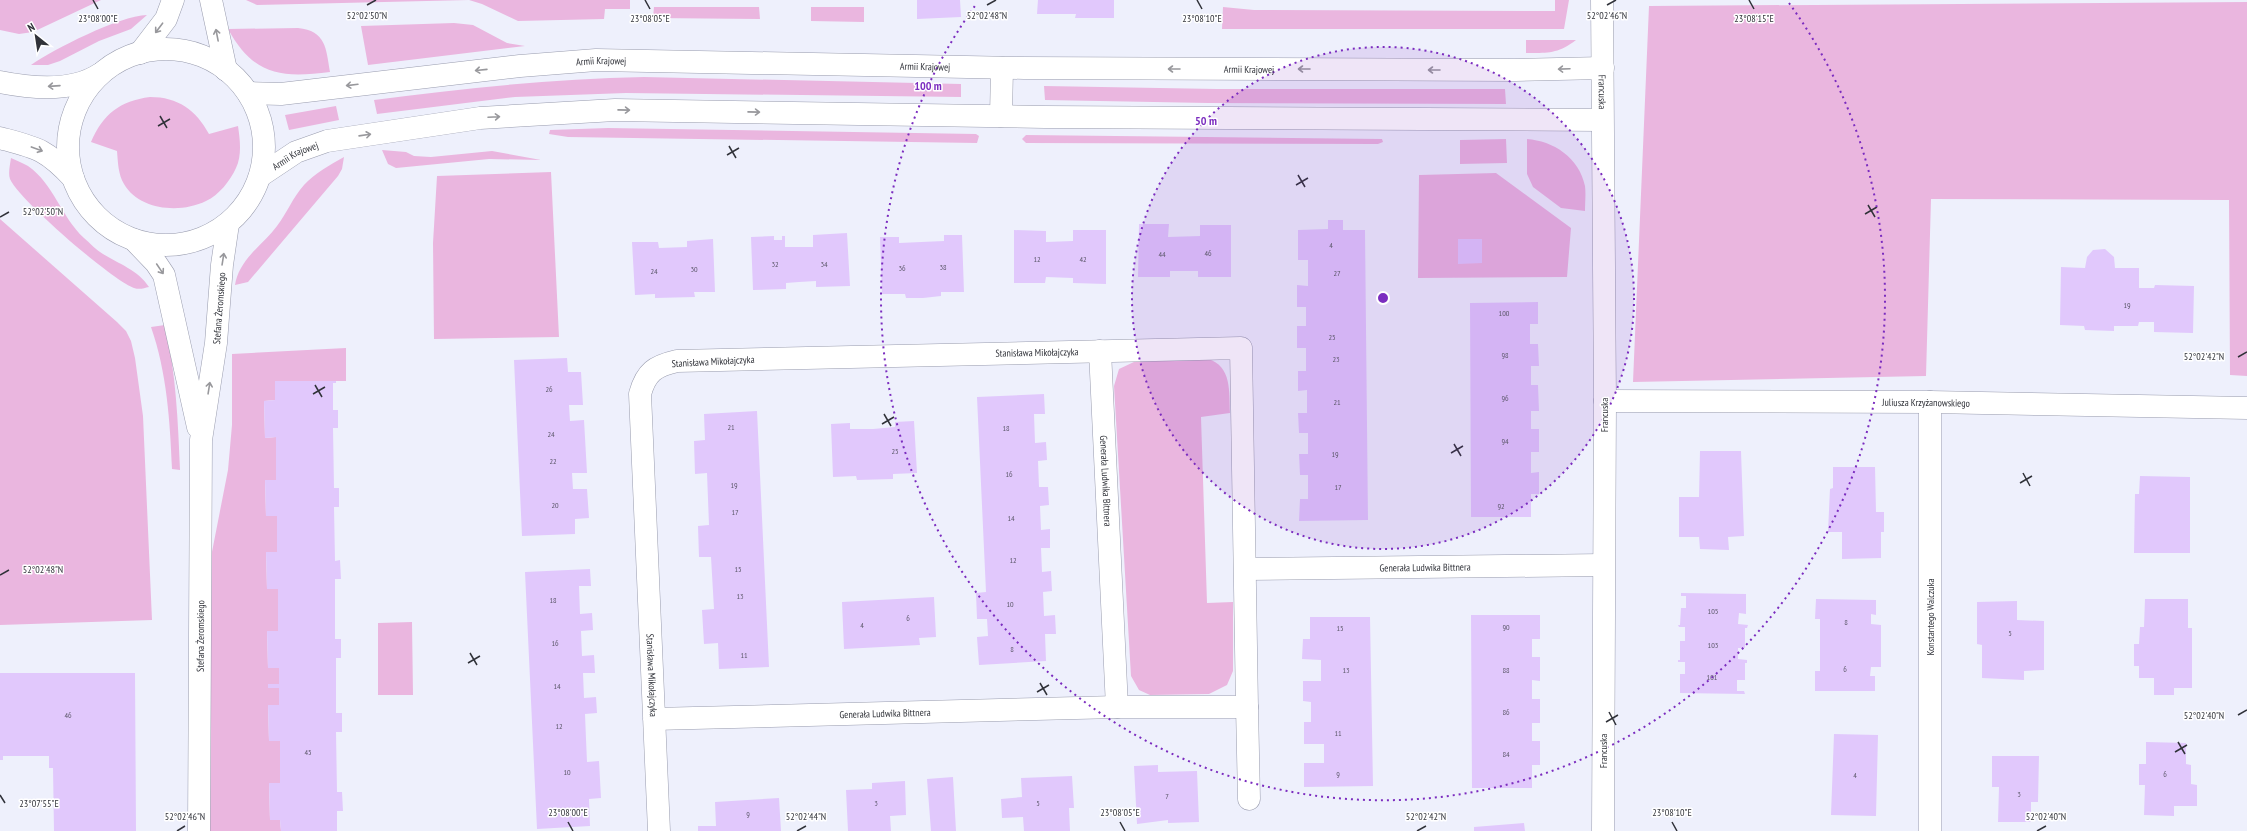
<svg xmlns="http://www.w3.org/2000/svg" width="2247" height="831" viewBox="0 0 2247 831" font-family="'PT Sans Narrow',sans-serif">
<style>
.green{fill:#eab6df}
.building{fill:#e1c8fc}
.lines{fill:none;stroke-linecap:round;stroke-linejoin:round}
.minor-casing{stroke:#999cae;stroke-width:23}
.minor{stroke:#fff;stroke-width:22}
.oneway{stroke:#98989c}
.ticks{fill:none;stroke:#303239;stroke-width:1.5}
.ring{fill:none;stroke:#7b2cbf;stroke-width:2;stroke-dasharray:2 4}
.labels{text-anchor:middle;stroke-width:3;stroke-linejoin:round;paint-order:stroke}
.number-label{font-size:8px;fill:#5c586a}
.street-label{font-size:10px;fill:#303239;stroke:#fff}
.ticks-label{font-size:10px;text-anchor:middle;fill:#303239;stroke:#fff;stroke-width:3;stroke-linejoin:round;paint-order:stroke}
.centre{fill:#7b2cbf;stroke:#fff;stroke-width:2}
.ring-label{font-size:12px;text-anchor:middle;font-weight:bold;fill:#7b2cbf;stroke:#fff;stroke-width:3;stroke-linejoin:round;paint-order:stroke}
</style>
<rect width="100%" height="100%" fill="#eef0fc"/>
<path class="green" d="M0,0H101L33,32L19,34L0,30Z
M246,0H630V9H605L604,19L518,21L482,4L469,0L257,5Z
M1555,0H1569L1564,29H1222L1223,7L1254,10L1555,11Z
M2247,2V376L2230,375L2229,200L1931,199L1926,376L1633,382L1649,6Z
M654,7H759L760,19L653,18Z
M811,7H864V22L811,21Z
M147,15L131,29L99,41L60,61L48,65H31C54,49 119,16 147,15Z
M454,23L473,25L507,43L525,46L368,65L361,26Z
M298,28C326,31 326,48 330,72C281,78 254,76 228,29Z
M1526,40H1576C1558,54 1547,53 1526,53Z
M644,77L961,84V97L626,93L515,97L377,114L374,100C464,88 553,79 644,77Z
M1044,86L1217,89H1505L1506,104L1208,103L1045,100Z
M150,97C178,97 196,110 209,134L238,126C240,140 242,155 236,168C230,181 219,195 206,201C180,214 139,210 124,184C118,174 118,162 117,151L91,142C103,114 120,101 150,97Z
M336,106L339,120L289,130L285,115Z
M608,128L976,134L979,136L977,143L568,137L549,134L550,130Z
M1026,135L1382,139L1383,142L1378,144L1026,143L1022,139Z
M1506,139L1507,163L1460,164V140Z
M1527,139C1553,141 1579,157 1585,186C1586,194 1585,203 1585,211L1561,208L1533,187L1527,174Z
M382,150L406,152L414,156L431,157L492,151L541,160L489,159L396,168L388,164Z
M344,157L342,169L338,176L248,282L235,285C239,259 263,245 277,226C287,213 293,197 304,185C315,173 330,165 344,157Z
M11,158C17,161 23,163 28,166C54,184 61,217 84,238C90,243 96,250 103,254C119,264 138,270 149,287C144,288 140,290 134,288C112,280 19,200 10,179C8,173 10,165 11,158Z
M551,172L559,337L434,339L433,243L437,176Z
M1496,173L1571,228L1567,277L1418,278L1419,175Z
M0,219L117,322L126,331L131,341L135,358L143,416L152,620L0,625Z
M165,325C176,373 178,421 180,470L172,469C170,421 167,373 151,327Z
M346,348V381H276L275,400L264,401L265,438L276,437V480H265L266,516H277V552H266L267,589H278V631H267L268,668H279V705H268L269,741H280V783L269,784L270,820H280L281,831H210L211,557L228,470L232,425V354Z
M1208,359C1232,366 1229,392 1230,413L1201,417L1207,603L1233,602V671L1227,685L1209,694L1150,695L1139,690L1131,676L1114,386L1119,369L1136,361Z
M412,622L413,695H378V623Z"/>
<path class="building" d="M917,0H960L961,17L917,19Z
M1038,0H1114V18H1075L1076,14H1037Z
M1328,220H1343V230H1365L1368,520L1299,521L1300,499H1308V475H1300L1299,454H1308V433H1299L1298,413H1307V390L1298,391V371H1306V348H1297V326H1306V307H1297V285L1308,286V260H1298V230L1328,229Z
M1139,224H1169L1168,237L1200,236V225H1231V277H1198V271H1170V277H1138Z
M1014,230L1046,231V242L1073,241V230H1106V284L1073,283V278L1046,277L1045,283H1014Z
M847,233L850,286L816,287V281L799,282L786,283V289L753,290L751,237L774,236V240H782V236H785V247H813V235Z
M944,235H962L964,292H941V296L923,298H906L905,294H882L880,237H899V243L944,241Z
M713,239L715,292H694L695,297L655,298V294L635,295L632,242H658L659,248L687,247V241Z
M1458,239H1482V263L1458,264Z
M2105,249L2114,257L2115,268H2139V288H2154L2155,285L2194,286L2193,333L2154,332V322H2139L2138,326H2114V331L2085,330L2084,326L2060,325L2061,267L2085,268L2087,257L2093,250Z
M1538,302V324H1530V344H1538L1539,366H1531V385H1538L1539,411H1531V429H1539V452H1531V473L1539,472V494H1531V517H1471L1470,303Z
M567,358L568,372H581L583,405H569L570,421L584,420L587,473H572L573,489H587L589,518L575,519V534L522,536L514,360Z
M275,381H336V383H333V410H338V428H333L334,488H339V507H334L335,561L340,560L341,579H335V639H341V658H336V713H342V732H336L337,792H342L343,811H337V831H281L280,820H270L269,783H280V741H269L268,705H279V688H268V684H279V668H268L267,631H278V589H267L266,552H277V516H266L265,480H276V437L265,438L264,401L275,400Z
M1044,394L1045,414H1034L1035,443L1046,442L1047,460L1038,461L1039,487H1048L1049,505L1040,506L1041,530L1050,529V548H1041L1042,572L1051,571L1052,591L1043,592L1044,616L1055,615L1056,634H1045L1046,661L979,665L977,637L988,636L987,619H977L976,593L986,592L977,397Z
M757,411L769,667L719,669L718,643L704,644L702,610L714,609L711,557H699L698,526L709,525L707,473L695,474L694,441L705,440L704,414Z
M914,421L917,473L893,474V479L857,480L856,476L833,477L831,424L850,423V429H873L895,427V422Z
M1700,451H1741L1744,536L1728,537L1729,550L1700,549L1699,537H1679V497H1699Z
M1833,467H1875L1876,512H1884V532H1881V558L1842,559V532H1828L1830,489L1833,488Z
M2140,476L2190,477V553H2134L2135,494H2139Z
M590,569L591,586H579L580,614L592,613L593,630L581,631L582,656L594,655L595,673H583L584,698L596,697L597,713L585,714L586,739L587,762L599,761L601,798L589,799L590,826L537,829L525,572Z
M1681,593L1746,594V614L1739,613L1738,624L1748,625L1747,628H1745V648H1738V659L1747,660V663H1745V680H1737V691H1744L1745,694L1680,693V674H1685V662H1678V660H1680V641H1685V627H1679L1678,625H1680L1681,608H1686V596H1681Z
M934,597L936,637L919,638L920,645L844,649L842,602Z
M1816,599L1876,600V615L1871,614V624L1881,625V667H1871L1870,676H1875V691H1815V671H1820V619H1815Z
M2145,599H2188V628H2192V688H2174V695H2154V678H2139V666H2134V644H2139L2140,627H2144Z
M2017,601V620L2044,621V670L2024,671V680L1982,678V645L1977,644V602Z
M1471,615H1540V639H1532V657H1540V681L1532,680V699H1540V723H1532V741H1540V765H1532V788H1472Z
M1310,617H1370L1373,786L1304,787V763H1324V744H1304V722H1311V702L1303,701V681H1321V660L1302,659L1303,639H1310Z
M0,673H135L136,831H54L53,768H49V756H3V760H0Z
M1834,734L1878,735L1876,816L1831,815Z
M2146,742L2186,743V764L2191,765V784L2197,785V806H2174V816L2144,815L2145,785H2139V764H2146Z
M1992,756H2039L2038,802H2031V822H1998L1999,787H1992Z
M1158,765V772L1197,771L1199,822L1168,823V820L1137,824L1134,766Z
M1072,776L1074,808H1069L1070,831H1024L1023,817L1002,818L1001,799L1022,797L1021,778Z
M953,777L956,831H931L927,779Z
M905,781L906,815L890,816L891,831H848L846,790L872,789V783Z
M779,798L781,831H698V826H716L715,802Z
M1524,823L1525,831H1474V827Z"/>
<g class="lines">
<defs>
<g id="minor">
<path d="M211,0L226,70"/>
<path id="s1" d="M1602,0L1605,401L1603,831"/>
<circle cx="166" cy="147" r="98"/>
<path d="M140,53L166,19L173,0"/>
<path d="M0,82C30,88 73,92 100,74"/>
<path id="s2" d="M248,93L281,94L520,66L596,60L1024,68L1515,70L1603,68"/>
<path d="M1001,116L1002,68"/>
<path d="M0,138C37,148 46,149 73,178"/>
<path id="s3" d="M260,176L296,152L327,141L480,118L615,110L1045,117L1602,120"/>
<path d="M134,240L156,263L164,275L198,427"/>
<path id="s4" d="M1100,351L1117,707"/>
<path id="s5" d="M1605,401L1930,402L2247,408"/>
<path d="M1930,402V831"/>
<path id="s6" d="M1246,569L1603,565"/>
<path d="M1247,707L1249,799"/>
<path id="s7" d="M654,719L1117,707H1247L1241,348L677,361C655,366 646,372 640,394L659,831"/>
<path id="s8" d="M199,831L201,440L216,343L222,265L228,224"/>
</g>
</defs>
<use href="#minor" class="minor-casing"/>
<use href="#minor" class="minor"/>
</g>
<defs><path id="oneway-shaft" d="M-6 0H5M1.5-3L5.5 0L1.5 3" fill="none" stroke-width="1.6" stroke-linecap="round" stroke-linejoin="round"/></defs>
<g class="oneway">
<use href="#oneway-shaft" transform="translate(159 28) rotate(127)"/>
<use href="#oneway-shaft" transform="translate(217 35) rotate(-101)"/>
<use href="#oneway-shaft" transform="translate(1174 69) rotate(-180)"/>
<use href="#oneway-shaft" transform="translate(1304 69) rotate(-180)"/>
<use href="#oneway-shaft" transform="translate(1564 69) rotate(178)"/>
<use href="#oneway-shaft" transform="translate(481 70) rotate(174)"/>
<use href="#oneway-shaft" transform="translate(1434 70) rotate(-180)"/>
<use href="#oneway-shaft" transform="translate(352 85) rotate(173)"/>
<use href="#oneway-shaft" transform="translate(54 86) rotate(176)"/>
<use href="#oneway-shaft" transform="translate(624 110) rotate(1)"/>
<use href="#oneway-shaft" transform="translate(754 112) rotate(1)"/>
<use href="#oneway-shaft" transform="translate(494 117) rotate(-3)"/>
<use href="#oneway-shaft" transform="translate(365 135) rotate(-8)"/>
<use href="#oneway-shaft" transform="translate(37 149) rotate(20)"/>
<use href="#oneway-shaft" transform="translate(223 259) rotate(-81)"/>
<use href="#oneway-shaft" transform="translate(160 269) rotate(56)"/>
<use href="#oneway-shaft" transform="translate(209 388) rotate(-81)"/>
</g>
<path class="ticks" d="M93,0L98,9M645,0L650,9M1197,0L1202,9M1749,0L1754,9M367,5L376,0M987,5L996,0M1607,5L1616,0M160,116L167,128M158,126L170,119M729,146L736,158M727,155L739,148M1298,175L1305,187M1296,185L1308,178M1868,205L1875,217M1865,214L1877,207M0,217L9,212M2238,357L2247,352M315,385L322,397M313,394L325,387M884,414L891,426M882,424L894,417M1454,444L1461,456M1451,453L1463,446M2023,473L2030,486M2020,483L2032,476M0,575L9,570M470,653L477,665M468,663L480,656M1040,683L1047,695M1037,692L1049,685M1609,712L1616,725M2238,715L2247,710M1606,722L1618,715M2178,742L2185,754M2175,752L2187,745M0,795L5,803M568,822L573,831M1120,822L1125,831M1672,822L1677,831M177,831L185,826M797,831L806,826M1417,831L1426,826M2037,831L2046,826"/>
<circle cx="1383" cy="298" r="251" fill="#7b2cbf" fill-opacity=".12"/>
<g class="ring">
<circle cx="1383" cy="298" r="251"/>
<path d="M1789 3A502 502 0 1 1 977 3"/>
</g>
<g class="labels">
<g class="number-label">
<text x="1331" y="248">4</text>
<text x="1208" y="256">46</text>
<text x="1162" y="257">44</text>
<text x="1037" y="262">12</text>
<text x="1083" y="262">42</text>
<text x="775" y="267">32</text>
<text x="824" y="267">34</text>
<text x="943" y="270">38</text>
<text x="902" y="271">36</text>
<text x="694" y="272">30</text>
<text x="654" y="274">24</text>
<text x="1337" y="276">27</text>
<text x="2127" y="308">19</text>
<text x="1504" y="316">100</text>
<text x="1332" y="340">25</text>
<text x="1505" y="358">98</text>
<text x="1336" y="362">23</text>
<text x="549" y="392">26</text>
<text x="1505" y="401">96</text>
<text x="1337" y="405">21</text>
<text x="731" y="430">21</text>
<text x="1006" y="431">18</text>
<text x="551" y="437">24</text>
<text x="1505" y="444">94</text>
<text x="895" y="454">25</text>
<text x="1335" y="457">19</text>
<text x="553" y="464">22</text>
<text x="1009" y="477">16</text>
<text x="734" y="488">19</text>
<text x="1338" y="490">17</text>
<text x="555" y="508">20</text>
<text x="1501" y="509">92</text>
<text x="735" y="515">17</text>
<text x="1011" y="521">14</text>
<text x="1013" y="563">12</text>
<text x="738" y="572">15</text>
<text x="740" y="599">13</text>
<text x="553" y="603">18</text>
<text x="1010" y="607">10</text>
<text x="1713" y="614">105</text>
<text x="908" y="621">6</text>
<text x="1846" y="625">8</text>
<text x="862" y="628">4</text>
<text x="1506" y="630">90</text>
<text x="1340" y="631">15</text>
<text x="2010" y="636">5</text>
<text x="555" y="646">16</text>
<text x="1713" y="648">103</text>
<text x="1012" y="652">8</text>
<text x="744" y="658">11</text>
<text x="1845" y="672">6</text>
<text x="1346" y="673">13</text>
<text x="1506" y="673">88</text>
<text x="1712" y="680">101</text>
<text x="557" y="689">14</text>
<text x="1506" y="715">86</text>
<text x="68" y="718">46</text>
<text x="559" y="729">12</text>
<text x="1338" y="736">11</text>
<text x="308" y="755">45</text>
<text x="1506" y="757">84</text>
<text x="567" y="775">10</text>
<text x="1338" y="777">9</text>
<text x="2165" y="777">6</text>
<text x="1855" y="778">4</text>
<text x="2019" y="797">3</text>
<text x="1167" y="799">7</text>
<text x="876" y="806">3</text>
<text x="1038" y="806">5</text>
<text x="748" y="817">9</text>
</g>
<g class="street-label">
<text dy="4" stroke="none"><textPath href="#s2" startOffset="355">Armii Krajowej</textPath></text>
<text dy="4" stroke="none"><textPath href="#s2" startOffset="679">Armii Krajowej</textPath></text>
<text dy="4" stroke="none"><textPath href="#s2" startOffset="1003">Armii Krajowej</textPath></text>
<text dy="4" stroke="none"><textPath href="#s1" startOffset="92">Francuska</textPath></text>
<text dy="4" stroke="none"><textPath href="#s3" startOffset="41">Armii Krajowej</textPath></text>
<text dy="4" stroke="none"><textPath href="#s8" startOffset="524">Stefana Żeromskiego</textPath></text>
<text transform="translate(1037 352) rotate(-1)" y="4">Stanisława Mikołajczyka</text>
<text transform="translate(713 361) rotate(-3)" y="4">Stanisława Mikołajczyka</text>
<text dy="4" stroke="none"><textPath href="#s5" startOffset="321">Juliusza Krzyżanowskiego</textPath></text>
<text transform="translate(1604 415) rotate(-90)" y="4">Francuska</text>
<text dy="4" stroke="none"><textPath href="#s4" startOffset="130">Generała Ludwika Bittnera</textPath></text>
<text dy="4" stroke="none"><textPath href="#s6" startOffset="179">Generała Ludwika Bittnera</textPath></text>
<text transform="translate(1930 617) rotate(-90)" y="4">Konstantego Walczuka</text>
<text dy="4" stroke="none"><textPath href="#s8" startOffset="195">Stefana Żeromskiego</textPath></text>
<text dy="4" stroke="none"><textPath href="#s7" startOffset="1851">Stanisława Mikołajczyka</textPath></text>
<text dy="4" stroke="none"><textPath href="#s7" startOffset="231">Generała Ludwika Bittnera</textPath></text>
<text transform="translate(1603 751) rotate(-90)" y="4">Francuska</text>
</g>
</g>
<g class="ticks-label">
<text x="987" y="19">52°02'48"N</text>
<text x="1607" y="19">52°02'46"N</text>
<text x="367" y="19">52°02'50"N</text>
<text x="98" y="22">23°08'00"E</text>
<text x="650" y="22">23°08'05"E</text>
<text x="1202" y="22">23°08'10"E</text>
<text x="1754" y="22">23°08'15"E</text>
<text x="43" y="215">52°02'50"N</text>
<text x="2204" y="360">52°02'42"N</text>
<text x="43" y="573">52°02'48"N</text>
<text x="2204" y="719">52°02'40"N</text>
<text x="39" y="807">23°07'55"E</text>
<text x="568" y="816">23°08'00"E</text>
<text x="1120" y="816">23°08'05"E</text>
<text x="1672" y="816">23°08'10"E</text>
<text x="185" y="820">52°02'46"N</text>
<text x="806" y="820">52°02'44"N</text>
<text x="1426" y="820">52°02'42"N</text>
<text x="2046" y="820">52°02'40"N</text>
</g>
<circle cx="1383" cy="298" r="6" class="centre"/>
<g class="ring-label">
<text x="928" y="90">100 m</text>
<text x="1206" y="125">50 m</text>
</g>
<g transform="translate(36 36) rotate(330)" stroke="#ffffff" stroke-width="3" paint-order="stroke">
<path d="M0-3L7 15L0 10L-7 15Z" fill="#303239"/>
<text y="-6" font-size="11" font-weight="bold" text-anchor="middle" fill="#303239">N</text>
</g>
</svg>
